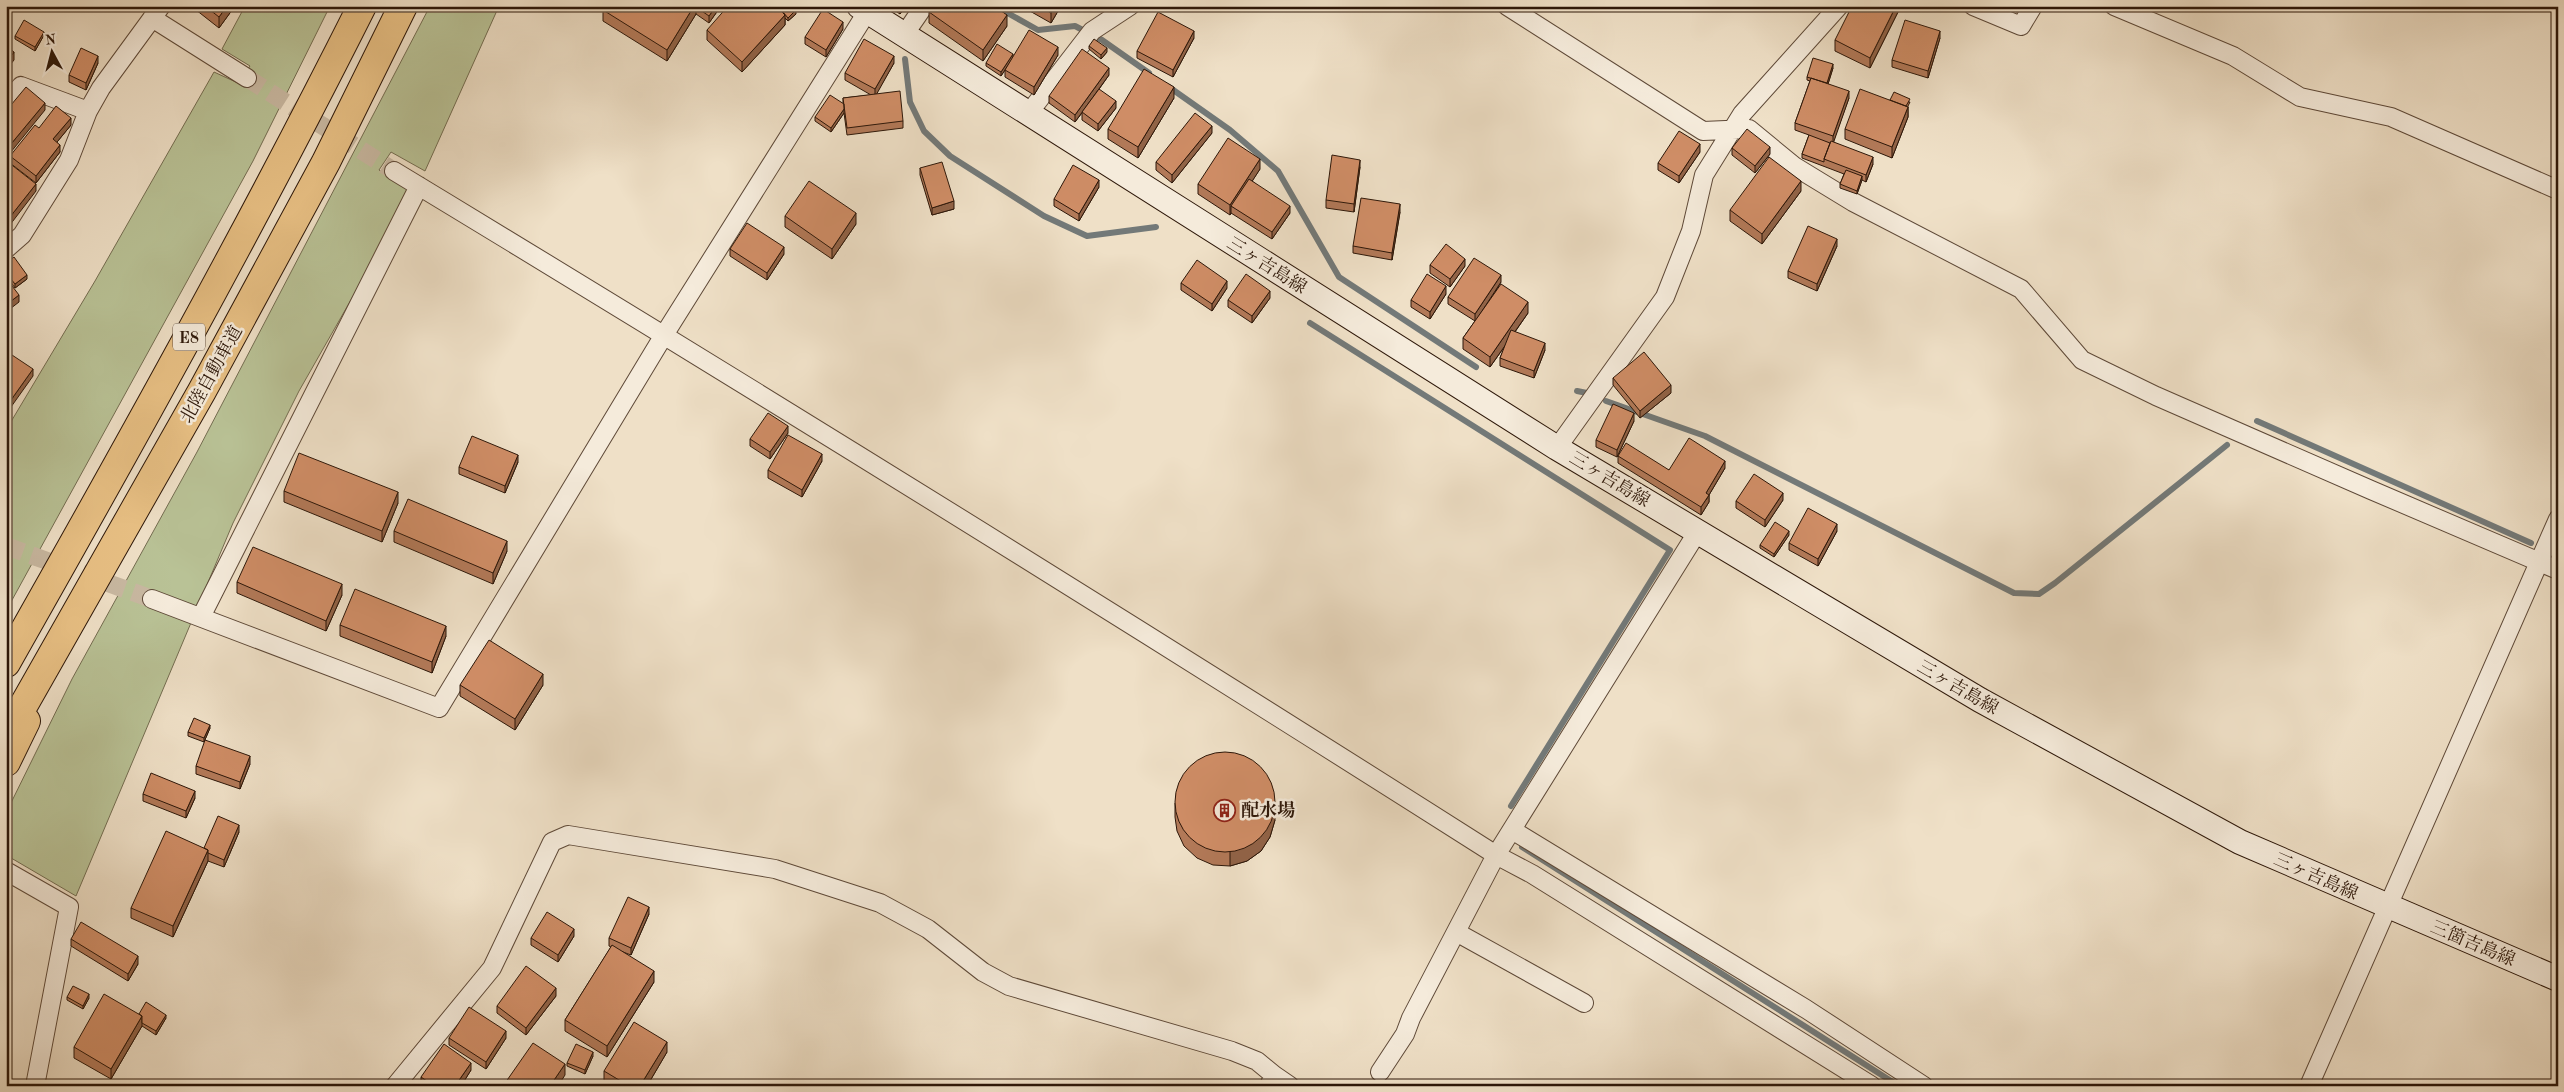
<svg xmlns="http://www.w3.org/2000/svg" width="2564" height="1092" viewBox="0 0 2564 1092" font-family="'Old Standard TT','Noto Serif JP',serif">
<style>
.green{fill:#b9c296;stroke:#736c50}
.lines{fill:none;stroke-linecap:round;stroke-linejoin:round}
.stream{stroke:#737978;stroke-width:6}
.street-tunnel{stroke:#c8b8a1;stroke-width:18;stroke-dasharray:18 9;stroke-linecap:butt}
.street-casing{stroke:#5e4938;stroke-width:20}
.secondary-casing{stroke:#2d1709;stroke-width:26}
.highway-casing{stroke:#2d1709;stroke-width:30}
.street{stroke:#f5ebdb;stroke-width:18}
.secondary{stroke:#f5ebdb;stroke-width:24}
.highway{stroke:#e8c084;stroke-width:28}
.wall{fill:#b27958;stroke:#2d1709}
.shaded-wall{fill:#916347;stroke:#2d1709}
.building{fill:#cf8d66;stroke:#2d1709}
.labels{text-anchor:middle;stroke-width:5;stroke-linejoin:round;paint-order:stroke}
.shield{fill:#f5ebdb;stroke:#695748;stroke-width:1}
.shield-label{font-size:16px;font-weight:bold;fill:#2d1709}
.street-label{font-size:18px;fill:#2d1709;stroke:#f5ebdb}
.poi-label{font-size:18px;font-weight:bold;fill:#2d1709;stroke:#f5ebdb;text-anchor:start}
</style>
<rect width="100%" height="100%" fill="#efe0c7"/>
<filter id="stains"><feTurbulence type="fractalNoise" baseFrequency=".004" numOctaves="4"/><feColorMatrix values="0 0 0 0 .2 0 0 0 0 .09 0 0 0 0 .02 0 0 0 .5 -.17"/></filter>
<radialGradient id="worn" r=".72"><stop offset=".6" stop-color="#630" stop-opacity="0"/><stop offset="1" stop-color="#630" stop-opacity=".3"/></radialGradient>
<path class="green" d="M245,6H330L253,161L6,611V430L95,281L214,72L238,83L250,66L222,49Z
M430,6H499L425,171L391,152L379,170L412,193L299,391L233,523L76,896L6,855V813L72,679L197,452Z"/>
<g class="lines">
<path class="stream" d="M995,6L1038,30L1075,26L1102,40L1149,73
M905,59L910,102L924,131L950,156L1044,216L1087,236L1156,227
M1169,87L1230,130L1278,171L1339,277L1476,367
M1310,323L1670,550L1511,806
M1577,391L1587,393
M1606,401L1705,436L2014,593L2039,594L2055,583L2227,445
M2257,421L2531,543
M1522,847L1899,1086"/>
<path class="street-tunnel" d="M247,78L394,171
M6,546L152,599"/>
<defs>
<path id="street" d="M1507,6L1703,131L1749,129L1794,166L1853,202L2021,289L2082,360L2156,396L2371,490L2558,570
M1973,6L2021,26L2033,6
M2114,6L2233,56L2300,97L2391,117L2558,190
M152,18L247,78
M904,35L924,6
M6,103L21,86L88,111
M1028,114L1092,31L1130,6
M394,171C764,395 1131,623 1496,855L1532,874L1872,1086
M6,249L22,235L69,160L88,111L101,88L161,6
M1557,448L1665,297L1691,231L1704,175L1742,114L1839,6
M152,599L439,708L664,335L867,12
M201,617L419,186
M1512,830L1806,1009L1924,1086
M6,871L69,907L35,1086
M1456,932L1584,1003
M1380,1072L1405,1034L1411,1018L1496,855L1698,531
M1274,1075L1290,1086
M395,1086L492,968L552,842L568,835L775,869L880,903L928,929L983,972L1009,986L1232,1051L1257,1061L1274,1075L1269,1086
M2309,1086L2558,519"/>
<path id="secondary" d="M859,6L1557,448L1980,700L2240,842L2558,979"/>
<path id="highway" d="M6,663C129,446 250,229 362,6
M6,736L202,391L326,162L403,6
M6,762L26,721"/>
</defs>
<use href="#street" class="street-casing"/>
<use href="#secondary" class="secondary-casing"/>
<use href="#highway" class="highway-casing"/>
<use href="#street" class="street"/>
<use href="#secondary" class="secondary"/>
<use href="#highway" class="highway"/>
</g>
<path class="wall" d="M191,6H235L219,28Z
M696,6V7L721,6L709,23L696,14L667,61L603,21V10Z
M778,6L796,14L788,21L785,18V25L742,72L707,40V30L778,8Z
M888,6H906L900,14Z
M1021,6H1061L1051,23Z
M1899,6V10L1870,68L1835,51V40Z
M2002,6H2020L2017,12Z
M929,12L1007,26L983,61L929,23Z
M843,29L826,57L805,44V37Z
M44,35L35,51L15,39V36Z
M1194,38L1173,77L1137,58V51Z
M1940,38L1928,78L1892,67V60Z
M1089,46L1107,52L1101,59L1089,49Z
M1058,55L1034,95L1005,77V70L1012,59L1001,76L986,66V63L1013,57Z
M98,63L86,90L69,82V75Z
M894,63L876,94L903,121V128L847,135L844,113L831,132L815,121V117L843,104V98L871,95L845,80V73Z
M1833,68L1828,84L1849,98L1833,142L1873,164L1866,182L1862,180L1857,194L1840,188V184L1844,174L1802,158V154L1809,135L1795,130V123L1810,81L1807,80V77Z
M1109,75L1090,102L1116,108L1098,131L1082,120V113L1075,122L1049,103V96Z
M1174,98L1138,158L1108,139V129Z
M1890,100L1910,102L1908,106V117L1892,158L1845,139V129Z
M71,125L57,142L60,152L36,183L10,163V156L39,128Z
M1212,133L1172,183L1156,170V162Z
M1732,148L1770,154L1755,173L1732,155Z
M1700,152L1679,183L1658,170V163Z
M1360,167L1354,212L1326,208V200Z
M920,168L954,209L932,215L920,175Z
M1260,169L1252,181L1290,213L1272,239L1231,213L1230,215L1198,194V184Z
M1099,187L1079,221L1054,206V199Z
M1801,191L1762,244L1730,221V210Z
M1400,212L1392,260L1353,253V246Z
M785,216L856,224L832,259L785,227Z
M1837,246L1817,291L1788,278V271Z
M730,249L784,254L767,280L730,256Z
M6,263L27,279L15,288L6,276Z
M1430,265L1465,266L1450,287L1430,273Z
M1501,282L1495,292L1528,313L1515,332L1545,350L1534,378L1500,366V358L1505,346L1490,367L1463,349V338L1475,321L1448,304V297Z
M1181,283L1227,288L1212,311L1181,290Z
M1446,294L1430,319L1411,307V300Z
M1270,298L1252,323L1228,307V300Z
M1613,378L1671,393L1640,418L1613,385Z
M1634,421L1617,457L1596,447V440Z
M788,433L770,459L750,446V439Z
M1618,456L1669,470L1725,468L1709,495V502L1701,515L1618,463Z
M822,461L802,497L768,478V470Z
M518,462L505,493L459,474V467Z
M284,491L398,503L382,542L284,502Z
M1783,500L1765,527L1736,508V501Z
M394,531L507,551L493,584L394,542Z
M1837,531L1818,566L1789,550V543Z
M1789,535L1774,557L1760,548V545Z
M237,582L342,595L326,631L237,593Z
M340,625L446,636L432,673L340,636Z
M460,685H543L515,730L460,696Z
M210,728L204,742L188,736V732Z
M250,764L240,789L196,774V766Z
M143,794L195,798L186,818L143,801Z
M1175,803L1275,820L1270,837L1261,851L1247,861L1230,866L1213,865L1197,858L1184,846L1177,831L1175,817Z
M239,832L224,867L208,861L173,937L131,918V908L204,848Z
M649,914L631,955L623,952L654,982L607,1057L565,1031V1020L611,947L609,946V938Z
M574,936L558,962L531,945V938Z
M71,939L138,964L128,981L71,946Z
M556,996L526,1035L497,1013V1006Z
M67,997L89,998L83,1009L67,1000Z
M139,1014L166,1018L156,1035L142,1026L111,1079L74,1058V1047Z
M449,1038H506L486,1069L449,1045Z
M667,1052L647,1086H611L604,1082V1071Z
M593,1056L585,1074L567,1066V1063Z
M471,1070L461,1086H424L421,1084V1077Z"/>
<path class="shaded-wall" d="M227,6H235L219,28V17Z
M694,6H696V14L667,61V50Z
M716,6H721L709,23V16Z
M901,6H906L900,14V7Z
M1055,6H1061L1051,23V13Z
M1896,6H1899V10L1870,68V58Z
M796,10V14L788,21V18Z
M785,15V25L742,72V62Z
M1007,15V26L983,61V50Z
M843,22V29L826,57V50Z
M1194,31V38L1173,77V70Z
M1940,31V38L1928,78V71Z
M44,32V35L35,51V47Z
M1058,47V55L1034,95V87Z
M1107,48V52L1101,59V55Z
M14,52V60L6,70V63Z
M1013,54V58L1001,76V72Z
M98,56V63L86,90V83Z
M894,56V63L875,97V89Z
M1833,64V68L1827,87V83Z
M1109,68V75L1075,122V115Z
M1174,87V98L1138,158V147Z
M1849,91V98L1833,144V136Z
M1116,101V108L1098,131V124Z
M45,103V110L6,158V150Z
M1908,107V117L1892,158V147Z
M844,109V113L831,132V128Z
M71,118V125L53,147V139Z
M1212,126V133L1172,183V175Z
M1700,144V152L1679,183V176Z
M60,145V152L36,183V176Z
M1770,147V154L1755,173V166Z
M1873,157V164L1866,182V175Z
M1260,159V169L1235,208L1231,206V213L1230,215V205Z
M1360,160V167L1354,212V204Z
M1862,176V180L1857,194V191Z
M1099,180V187L1079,221V214Z
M1801,181V191L1762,244V234Z
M36,184V191L6,230V222Z
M954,201V209L932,215V208Z
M1400,204V212L1392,260V253Z
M1290,206V213L1272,239V232Z
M856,213V224L832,259V249Z
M1837,239V246L1817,291V284Z
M784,247V254L767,280V273Z
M1465,259V266L1450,287V279Z
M27,275V279L15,288V284Z
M1501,275V282L1475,322V314Z
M1227,281V288L1212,311V304Z
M1446,286V294L1430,319V312Z
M1270,291V298L1252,323V316Z
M19,295V302L6,312V305Z
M1528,302V313L1490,367V357Z
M1545,343V350L1534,378V371Z
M33,369V376L6,414V407Z
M1671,385V393L1640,418V411Z
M1634,413V421L1617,457V450Z
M788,426V433L770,459V452Z
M822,454V461L802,497V490Z
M518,455V462L505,493V486Z
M1725,461V468L1706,500V493Z
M398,492V503L382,542V531Z
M1783,493V500L1765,527V520Z
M1709,495V502L1701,515V507Z
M1837,524V531L1818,566V559Z
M1789,531V535L1774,557V554Z
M507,541V551L493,584V573Z
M342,584V595L326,631V621Z
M446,626V636L432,673V662Z
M543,674V685L515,730V719Z
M210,725V728L204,742V738Z
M250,756V764L240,789V782Z
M195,791V798L186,818V811Z
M1275,806V820L1270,837L1261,851L1247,861L1230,866V852Z
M239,825V832L224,867V860Z
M208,850V861L173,937V926Z
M649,907V914L631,955V948Z
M574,929V936L558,962V955Z
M138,956V964L128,981V974Z
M654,971V982L607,1057V1046Z
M556,988V996L526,1035V1028Z
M89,994V998L83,1009V1006Z
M166,1015V1018L156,1035V1031Z
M142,1016V1026L111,1079V1069Z
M506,1031V1038L486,1069V1062Z
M667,1042V1052L647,1086H640Z
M593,1052V1056L585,1074V1070Z
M471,1063V1070L461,1086H455Z
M565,1064V1075L558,1086H550Z"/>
<path class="building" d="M205,6H227L219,17Z
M606,6H694L667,50L603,10Z
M697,6H716L709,16L696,7Z
M728,6H776L785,15L742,62L707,30Z
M778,6H793L796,10L788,18Z
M933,6H994L1007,15L983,50L929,12Z
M1039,6H1055L1051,13Z
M1852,6H1896L1870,58L1835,40Z
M823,9L843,22L826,50L805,37Z
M1158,12L1194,31L1173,70L1137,51Z
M24,20L44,32L35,47L15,36Z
M1905,20L1940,31L1928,71L1892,60Z
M1029,30L1058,47L1034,87L1005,70Z
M864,39L894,56L875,89L845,73Z
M1094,39L1107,48L1101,55L1089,46Z
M997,44L1013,54L1001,72L986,63Z
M6,46L14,52L6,63Z
M81,48L98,56L86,83L69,75Z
M1082,49L1109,68L1075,115L1049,96Z
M1813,58L1833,64L1827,83L1807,77Z
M1144,69L1174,87L1138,147L1108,129Z
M1811,78L1849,91L1833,136L1795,123Z
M26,87L45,103L6,150V111Z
M1099,89L1116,101L1098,124L1082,112Z
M1860,89L1908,107L1892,147L1845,129Z
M900,91L903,121L847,128L843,98Z
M1894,92L1910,99L1906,106L1890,100Z
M830,95L844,104V109L831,128L815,117Z
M56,106L71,118L53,139L60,145L36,176L10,156L35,125L39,128Z
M1195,113L1212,126L1172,175L1156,162Z
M1747,129L1770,147L1755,166L1732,148Z
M1679,131L1700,144L1679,176L1658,163Z
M1809,135L1830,143L1824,159V162L1802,154Z
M1228,138L1260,159L1230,205L1198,184Z
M1831,141L1873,157L1866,175L1824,159Z
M1332,155L1360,160L1354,204L1326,200Z
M1769,157L1801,181L1762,234L1730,210Z
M8,162L36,184L6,222V164Z
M942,162L954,201L932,208L920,168Z
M1073,165L1099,180L1079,214L1054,199Z
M1846,170L1862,176L1857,191L1840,184Z
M1249,179L1290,206L1272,232L1231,206Z
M809,181L856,213L832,249L785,216Z
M1361,198L1400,204L1392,253L1353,246Z
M747,223L784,247L767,273L730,249Z
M1808,226L1837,239L1817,284L1788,271Z
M1446,244L1465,259L1450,279L1430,265Z
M14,257L27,275L15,284L6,273V263Z
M1474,258L1501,275L1475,314L1448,297Z
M1197,260L1227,281L1212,304L1181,283Z
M1246,274L1270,291L1252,316L1228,300Z
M1427,274L1446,286L1430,312L1411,300Z
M6,278L19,295L6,305Z
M1501,284L1528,302L1490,357L1463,338Z
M1511,330L1545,343L1534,371L1500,358Z
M6,351L33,369L6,407Z
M1644,352L1671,385L1640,411L1613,378Z
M1613,404L1634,413L1617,450L1596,440Z
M768,413L788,426L770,452L750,439Z
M788,435L822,454L802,490L768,470Z
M472,436L518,455L505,486L459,467Z
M1689,438L1725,461L1706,493L1709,495L1701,507L1618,456L1626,443L1669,470Z
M299,453L398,492L382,531L284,491Z
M1754,474L1783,493L1765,520L1736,501Z
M408,499L507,541L493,573L394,531Z
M1808,508L1837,524L1818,559L1789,543Z
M1775,522L1789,531L1774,554L1760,545Z
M253,547L342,584L326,621L237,582Z
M355,589L446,626L432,662L340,625Z
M489,640L543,674L515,719L460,685Z
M194,718L210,725L204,738L188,732Z
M205,740L250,756L240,782L196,766Z
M1175 802a50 50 0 1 1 100 0a50 50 0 1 1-100 0Z
M151,773L195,791L186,811L143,794Z
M218,816L239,825L224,860L208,853V850L204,848Z
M166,831L208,850L173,926L131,908Z
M628,897L649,907L631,948L609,938Z
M547,912L574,929L558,955L531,938Z
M81,922L138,956L128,974L71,939Z
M612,945L654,971L607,1046L565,1020Z
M526,966L556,988L526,1028L497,1006Z
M73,986L89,994L83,1006L67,997Z
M104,994L142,1016L111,1069L74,1047Z
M146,1002L166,1015L156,1031L142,1023V1016L139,1014Z
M469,1007L506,1031L486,1062L449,1038Z
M634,1022L667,1042L640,1086H629L604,1071Z
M533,1043L565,1064L550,1086H503Z
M444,1044L471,1063L455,1086H434L421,1077Z
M576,1044L593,1052L585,1070L567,1063Z
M574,1080L583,1086H570Z"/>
<defs>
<symbol id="building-ring" viewBox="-11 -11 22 22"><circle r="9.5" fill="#f5ebdb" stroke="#8f2418" stroke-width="1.5"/><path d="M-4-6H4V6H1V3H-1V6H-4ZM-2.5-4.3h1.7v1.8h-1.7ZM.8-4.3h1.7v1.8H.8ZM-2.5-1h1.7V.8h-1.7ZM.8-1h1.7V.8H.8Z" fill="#8f2418"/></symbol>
</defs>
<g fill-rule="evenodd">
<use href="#building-ring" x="1212" y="798" width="25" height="25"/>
</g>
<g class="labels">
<rect class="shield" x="173" y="323.5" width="32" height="27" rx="4"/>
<g class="shield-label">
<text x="189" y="343">E8</text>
</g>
<g class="street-label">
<text transform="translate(1267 265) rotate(32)" y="6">三ヶ吉島線</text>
<text transform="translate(211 374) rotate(-61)" y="6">北陸自動車道</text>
<text transform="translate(1610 479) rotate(31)" y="6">三ヶ吉島線</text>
<text transform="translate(1958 687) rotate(30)" y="6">三ヶ吉島線</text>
<text transform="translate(2316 876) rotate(24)" y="6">三ヶ吉島線</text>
<text transform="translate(2473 943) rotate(23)" y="6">三箇吉島線</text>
</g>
<g class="poi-label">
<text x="1241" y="816">配水場</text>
</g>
</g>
<rect width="2564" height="1092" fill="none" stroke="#efe0c7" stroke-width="25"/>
<rect x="8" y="8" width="2549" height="1077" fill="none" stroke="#2d1709" stroke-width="2.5"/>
<rect x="12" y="12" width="2539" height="1067" fill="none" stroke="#2d1709"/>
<g transform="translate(52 52) rotate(353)" stroke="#f5ebdb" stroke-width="4" paint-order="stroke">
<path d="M0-4L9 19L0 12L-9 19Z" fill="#2d1709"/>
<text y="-8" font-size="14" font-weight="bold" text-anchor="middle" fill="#2d1709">N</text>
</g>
<rect width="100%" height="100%" filter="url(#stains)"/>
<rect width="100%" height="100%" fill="url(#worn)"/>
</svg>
